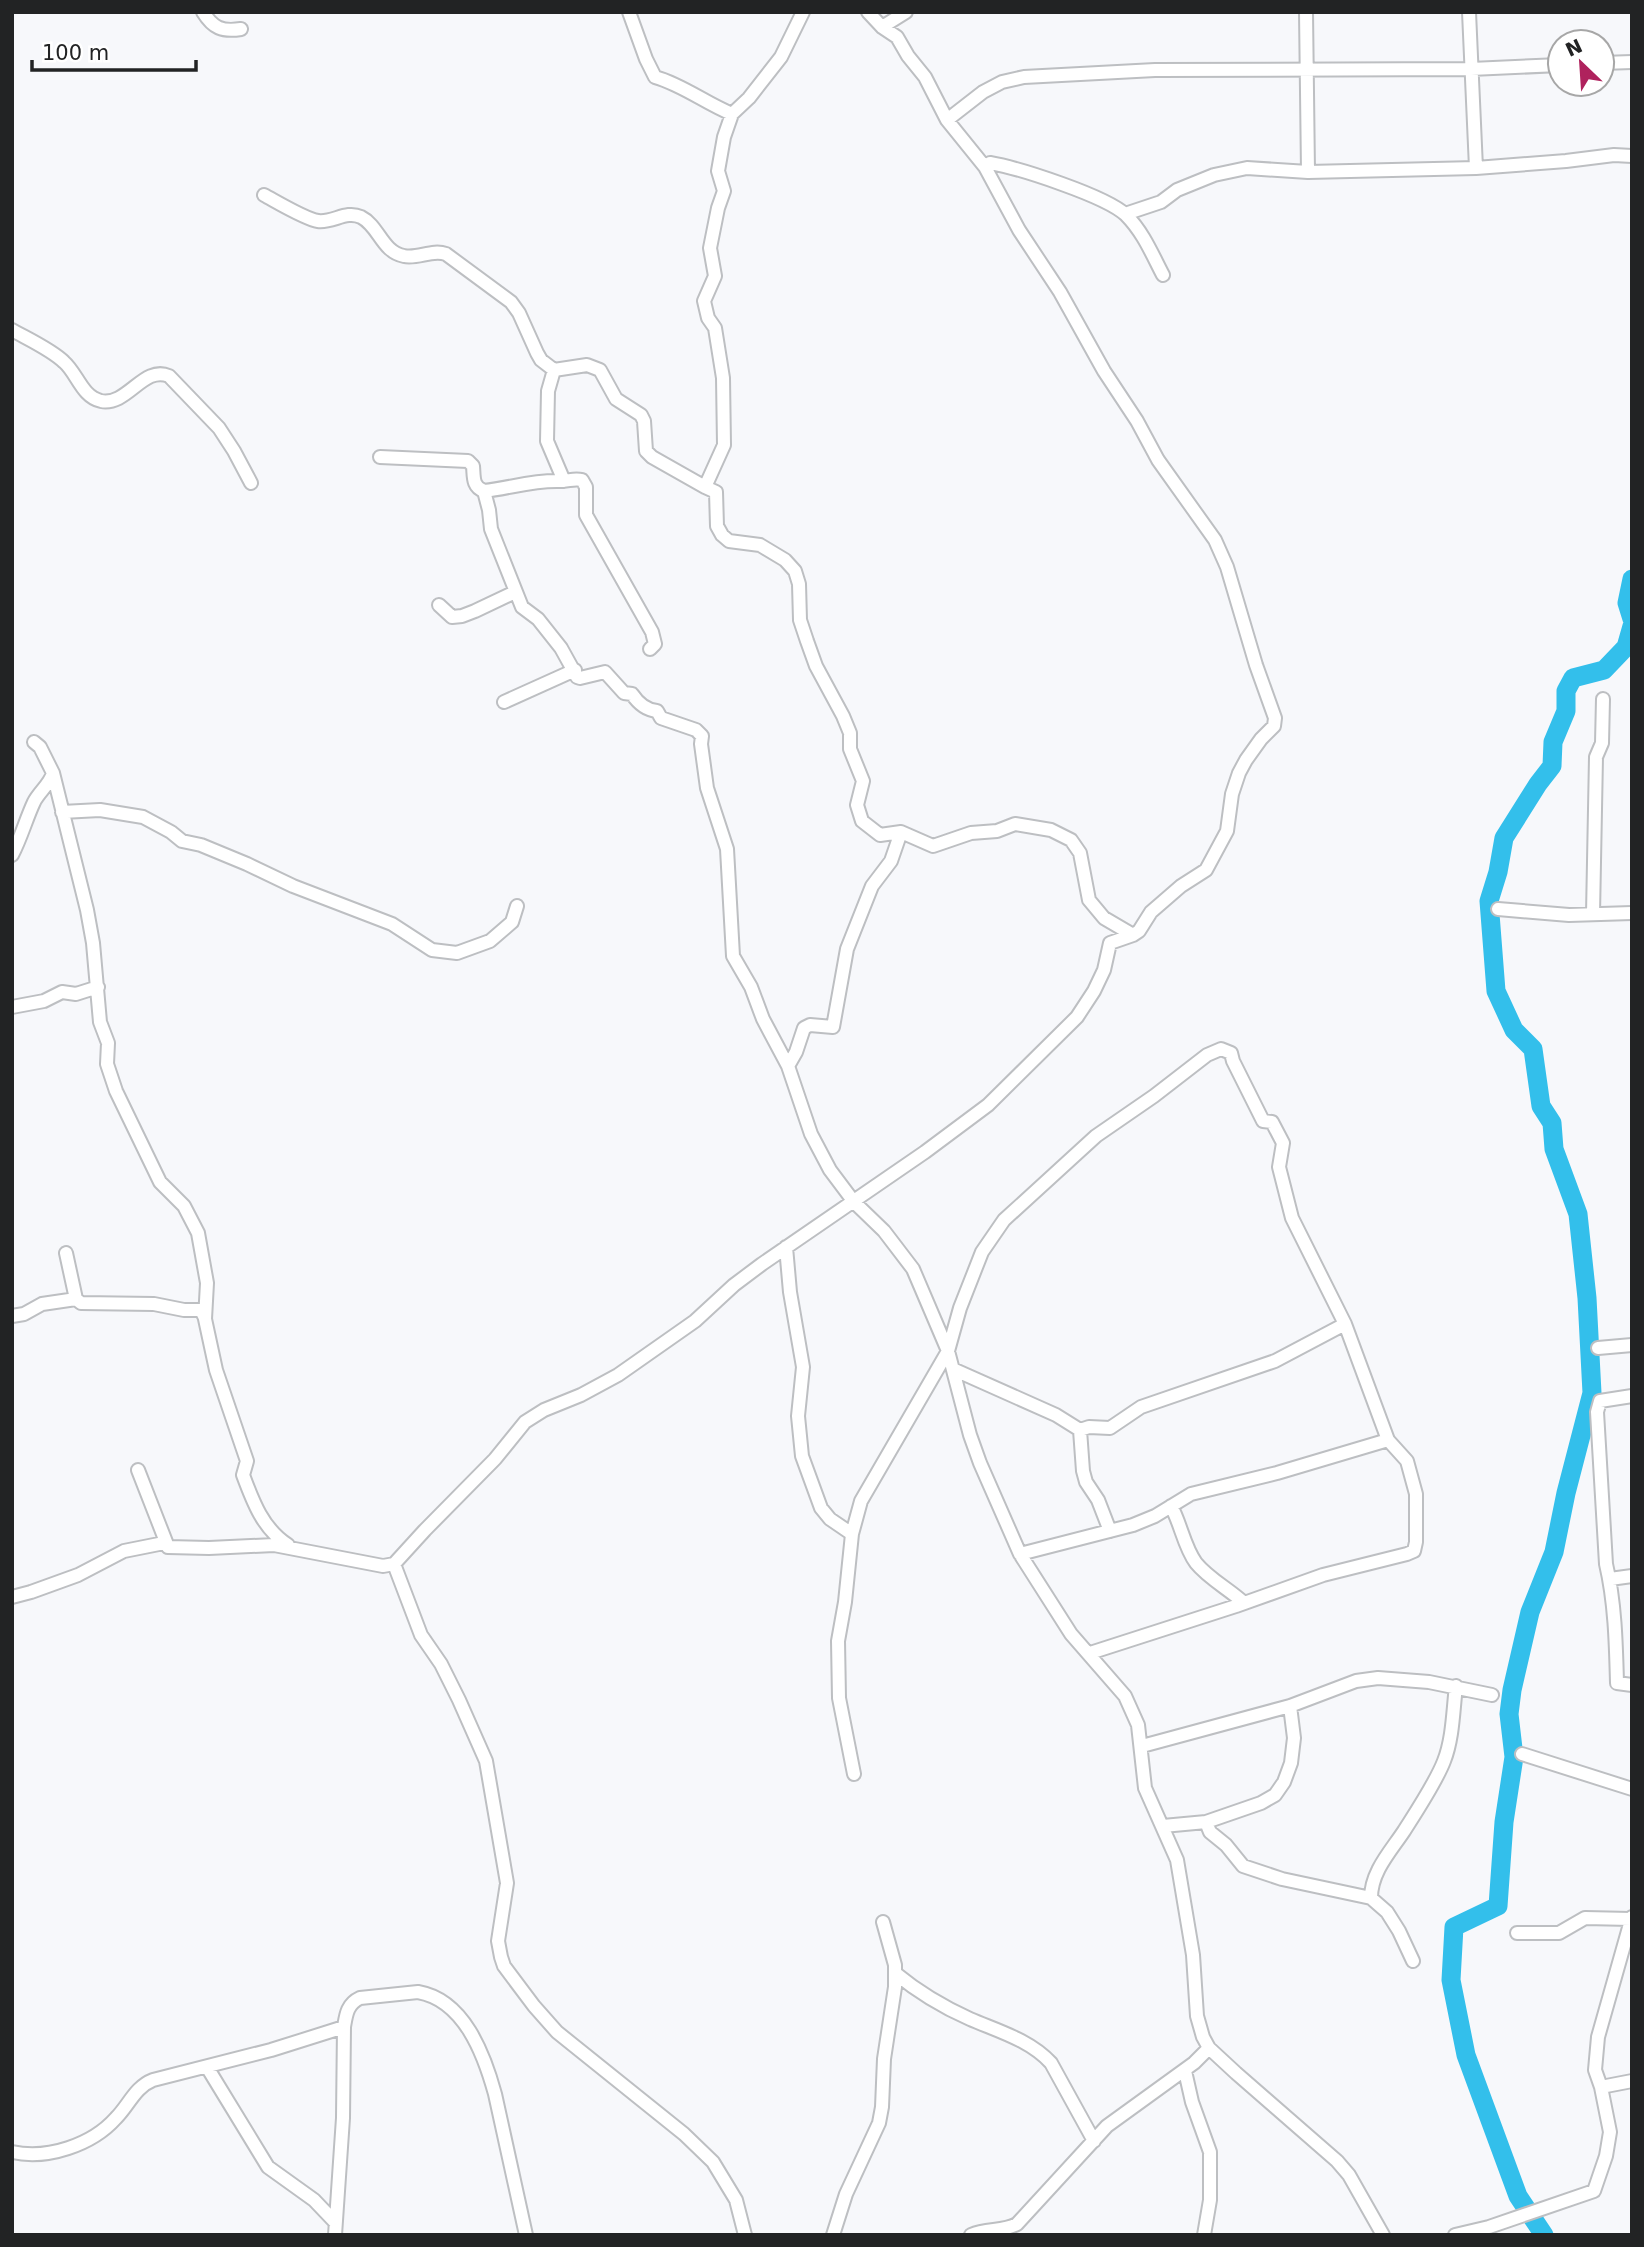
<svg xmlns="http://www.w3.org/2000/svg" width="1644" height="2247" viewBox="0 0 1644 2247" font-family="'DejaVu Sans',sans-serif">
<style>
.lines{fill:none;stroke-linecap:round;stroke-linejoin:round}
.river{stroke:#33bfeb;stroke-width:19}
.minor-casing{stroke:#bdbfc2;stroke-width:16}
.minor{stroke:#fff;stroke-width:12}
</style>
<rect width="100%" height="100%" fill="#f7f8fb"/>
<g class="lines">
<path class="river" d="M1632,579L1627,603L1632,619
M1544,2235L1518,2196L1466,2055L1451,1980L1454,1927L1498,1906L1504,1822L1514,1757L1509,1714L1512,1690L1530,1612L1554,1552L1566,1493L1592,1393L1587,1298L1578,1214L1554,1149L1552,1123L1541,1106L1533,1049L1514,1030L1496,991L1489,901L1498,872L1504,838L1538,784L1552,766L1553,742L1566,711V691L1573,678L1604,670L1626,647L1632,626"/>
<defs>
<path id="minor" d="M203,12C213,28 222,32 241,29
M629,12L646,59L655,77C683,85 705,103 732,114
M1306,12L1308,172
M1469,12L1476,168
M882,27L906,12
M1602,63L1632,62
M947,120L983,92L1002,82L1024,77L1155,70L1471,69L1560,65
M985,167L990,163C1019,168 1106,196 1126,215C1143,232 1152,254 1163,275
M264,195C277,202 305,219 318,221C333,223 346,210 361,217C379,226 382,252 404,256C418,259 432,249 446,254L511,302L519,313L537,353L541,360L554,370
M1125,214L1161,202L1177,190L1214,175L1247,168L1308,172L1476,168L1566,161L1614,155L1632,156
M12,330C28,339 52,350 64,362C77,373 82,397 101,401C128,406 143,365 169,376L219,428L234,451L251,483
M554,370L587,365L600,370L616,399L641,415L644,421L646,451L652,457L705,487L716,492L717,526L722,535L729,541L760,545L785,560L795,571L799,584L800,620L807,641L816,666L843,716L850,733V749L863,781L857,805L862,821L880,835L901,832L933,846L971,833L997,831L1015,824L1051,830L1071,840L1080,853L1089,900L1104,918L1133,935
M554,370L548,391L547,441L564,481
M380,457L468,461L473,466C474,476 472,487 484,491C511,488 532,480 560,481C569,481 574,478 582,480L586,487V515L652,632L655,644L650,649
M705,487L724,445L723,378L715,328L708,318L704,301L715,276L710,248L718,208L724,191L718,171L724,137L732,114L749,98L781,57L803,12
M484,491L489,510L491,529L522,607L538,619L561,648L577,677L580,678L605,672L624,693L632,694C638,703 646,710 657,711L661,718L696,730L702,736L701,744L707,788L727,849L733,956L751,987L763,1019L788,1066L811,1134L830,1170L854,1202L884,1231L913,1269L948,1351L970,1435L980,1463L1020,1554L1071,1634L1125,1696L1138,1725L1145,1788L1177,1860L1193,1955L1197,2016L1203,2037L1209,2048L1236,2073L1337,2161L1349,2175L1383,2235
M439,605L452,617L462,616L475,611L515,592
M504,702L575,670
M34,742L40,747L53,773L87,910L93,943L100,1022L108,1043L107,1064L116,1091L160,1182L184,1206L198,1233L207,1283L205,1319L216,1370L247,1461L243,1475C253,1502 263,1529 288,1545
M62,812L100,810L143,817L171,832L182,841L201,845L247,864L293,886L392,924L432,950L457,953L490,941L512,922L517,906
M12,855C21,838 26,819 34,802C39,792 50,784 53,773
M1498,909L1569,915L1632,913
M1593,914L1596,757L1602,743L1603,699
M12,1007L44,1001L62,992L76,994L98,987
M788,1066L796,1052L804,1028L810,1025L833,1027L847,949L872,886L891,861L901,832
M786,1247L790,1292L803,1367L798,1416L802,1456L821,1508L830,1519L852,1534
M66,1253L76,1299L81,1303L154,1304L184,1310H201L205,1318
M12,1316L24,1314L42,1304L76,1299
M1598,1348L1632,1345
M955,1370L1056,1415L1080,1430L1089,1427L1110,1428L1141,1407L1275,1361L1345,1324
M1632,1396L1600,1401L1597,1412L1606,1564C1615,1602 1616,1644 1617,1683L1632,1685
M1080,1430L1083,1471L1086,1482L1098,1500L1110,1531
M138,1470L168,1547L209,1548L274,1545L383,1566L394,1564L425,1530L495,1459L525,1422L544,1410L581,1395L618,1375L695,1321L734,1285L762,1264L925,1152L988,1105L1077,1017L1094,991L1104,970L1110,943L1133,935L1139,931L1151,912L1181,886L1206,870L1227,831L1232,794L1239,773L1246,760L1261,739L1274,726L1275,718L1256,665L1227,567L1215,540L1158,460L1137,421L1104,371L1060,292L1019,230L985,167L947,120L925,77L908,56L897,37L882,27L868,12
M1171,1506C1181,1524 1184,1547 1196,1563C1209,1579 1229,1589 1244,1603
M1020,1554L1133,1525L1155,1516L1191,1494L1277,1473L1388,1440
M394,1564L421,1635L441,1664L459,1700L486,1761L507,1883L498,1941L501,1957L504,1966L534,2006L557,2032L684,2134L713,2162L736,2200L745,2235
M1610,1579L1632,1576
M12,1597L31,1592L78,1575L124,1551L164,1543
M1142,1746L1290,1706L1356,1681L1378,1678L1429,1682L1492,1695
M1522,1754L1632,1789
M854,1774L839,1698L838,1641L845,1602L852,1534L861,1501L948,1351L960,1308L982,1252L1004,1220L1096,1136L1154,1096L1207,1055L1221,1049L1231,1053L1233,1061L1263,1121L1272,1122L1283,1143L1279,1167L1292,1218L1345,1324L1388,1440L1407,1461L1416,1494V1542L1414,1551L1407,1554L1323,1575L1236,1606L1090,1653
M1206,1822L1210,1832L1226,1845L1243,1866L1282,1879L1371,1898L1387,1912L1399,1931L1413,1961
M1163,1826L1206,1822L1261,1803L1275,1795L1284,1782L1291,1763L1294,1738L1290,1706
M1371,1898C1371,1872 1390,1852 1404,1831C1416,1812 1436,1782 1444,1761C1453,1738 1453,1711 1456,1686
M1517,1933H1559L1585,1918L1631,1919
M895,1973C918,1992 943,2007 970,2019C998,2031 1030,2040 1051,2063L1094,2141
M207,2067L268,2167L314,2200L335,2222
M1185,2071L1192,2102L1210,2152V2200L1204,2235
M1601,2087L1632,2081
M12,2152C47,2160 92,2145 116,2118C129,2105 135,2087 153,2080L271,2050L344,2027
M335,2235L343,2118L344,2027C346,2015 347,2004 360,1998L418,1992C464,2000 484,2054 495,2094L526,2235
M833,2235L846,2194L879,2123L882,2107L884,2059L895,1987V1965L883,1922
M971,2235C987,2228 1003,2232 1017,2224L1107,2126L1194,2063L1209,2048
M1455,2235L1489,2227L1594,2191L1606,2156L1610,2132L1601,2087L1595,2070L1598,2037L1632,1917"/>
</defs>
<use href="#minor" class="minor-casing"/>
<use href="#minor" class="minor"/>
</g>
<rect width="1644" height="2247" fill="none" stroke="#222324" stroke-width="28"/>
<g transform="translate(1581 63) rotate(335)"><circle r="33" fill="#ffffff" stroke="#a7a7a7" stroke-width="2"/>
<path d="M0-5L12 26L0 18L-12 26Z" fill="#af225d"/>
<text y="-10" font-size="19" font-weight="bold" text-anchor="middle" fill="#222324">N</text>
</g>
<path d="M32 60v10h164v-10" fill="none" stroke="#222324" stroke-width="3.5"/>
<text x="42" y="60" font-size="21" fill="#222324" stroke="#ffffff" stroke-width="5" paint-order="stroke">100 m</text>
</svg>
